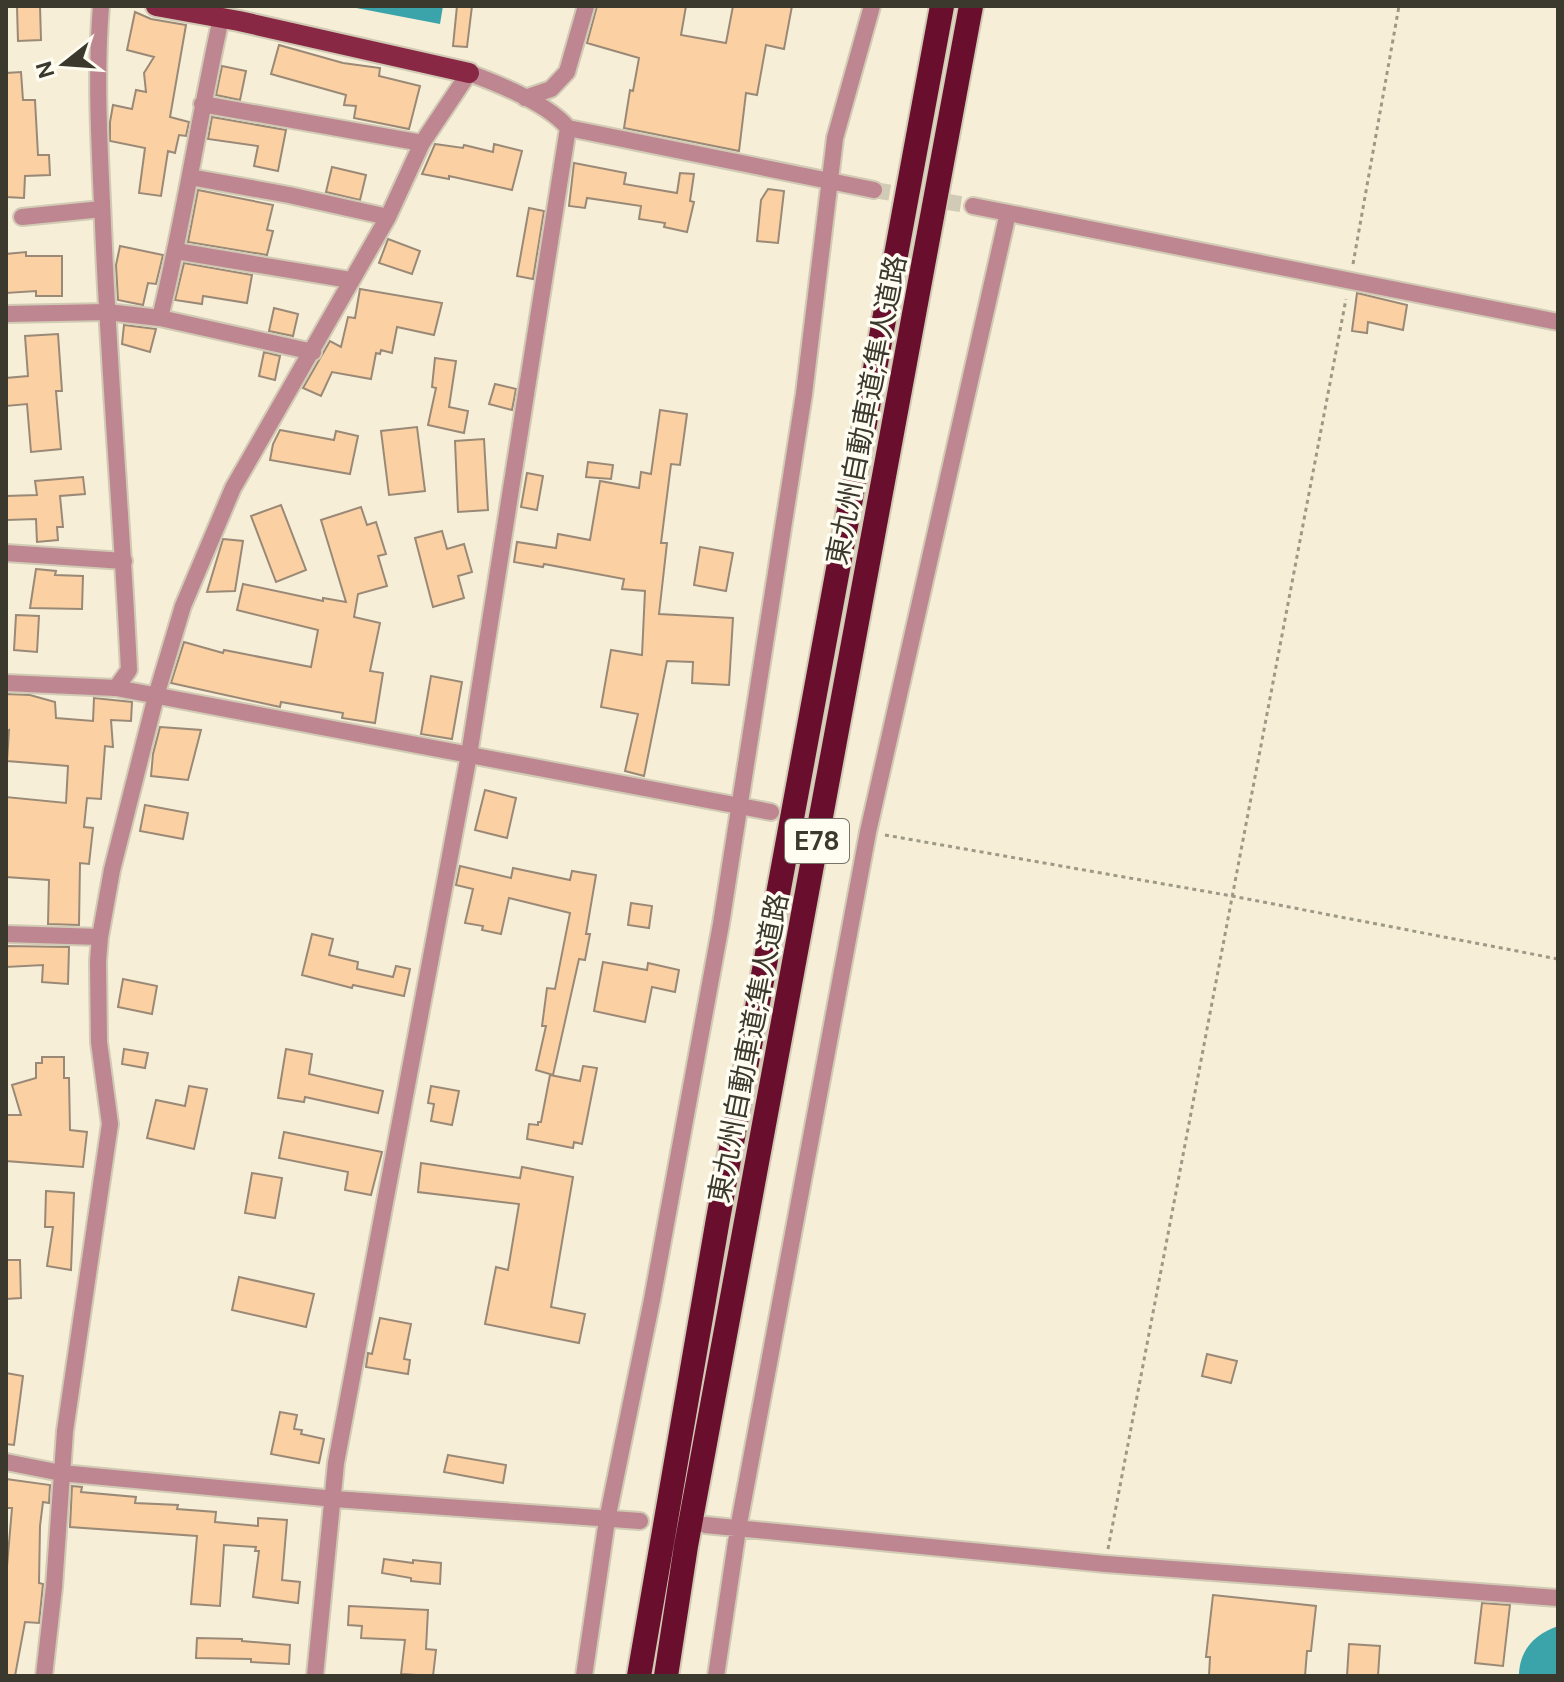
<svg xmlns="http://www.w3.org/2000/svg" width="1564" height="1682" viewBox="0 0 1564 1682" font-family="'DM Sans','Noto Sans JP',sans-serif">
<style>
.water{fill:#3aa4aa}
.building{fill:#fbd1a3;stroke:#9a8977;stroke-width:2}
.lines{fill:none;stroke-linecap:round;stroke-linejoin:round}
.minor-tunnel{stroke:#d1cab4;stroke-width:16;stroke-dasharray:16 8;stroke-linecap:butt}
.minor-casing{stroke:#d1cab4;stroke-width:20}
.tertiary-casing{stroke:#d1cab4;stroke-width:20}
.primary-casing{stroke:#d1cab4;stroke-width:24}
.motorway-casing{stroke:#d1cab4;stroke-width:28}
.path{stroke:#9e9887;stroke-width:3;stroke-dasharray:4 4;stroke-linecap:butt}
.minor{stroke:#bd8690;stroke-width:16}
.tertiary{stroke:#bd8690;stroke-width:16}
.primary{stroke:#892844;stroke-width:20}
.motorway{stroke:#690e2d;stroke-width:24}
.labels{text-anchor:middle;stroke-width:7;stroke-linejoin:round;paint-order:stroke}
.shield{fill:#fffcf2;stroke:#767369;stroke-width:2}
.shield-label{font-size:26px;font-weight:bold;fill:#3b382e}
.street-label{font-size:28px;fill:#3b382e;stroke:#fffcf2}
</style>
<rect width="100%" height="100%" fill="#f6eed6"/>
<path class="water" d="M346,6H443L440,24Z
M1558,1626V1676H1519C1519,1650 1535,1634 1558,1626Z"/>
<path class="building" d="M32,6H40L41,40L18,41L17,7Z
M457,6H472L467,47L453,46Z
M597,6H686L681,35L726,43L733,6H792L784,49L766,45L757,95L746,93L739,151L624,128L630,90L633,91L639,58L587,43Z
M135,12L151,19L186,25L170,117L189,122L186,136L179,135L175,153L168,151L161,196L139,193L145,148L110,141V122L113,105L132,109L136,90L146,92L144,73L154,57L127,50Z
M279,45L343,63L380,68L379,76L420,86L409,129L354,118L356,106L344,105L346,95L271,74Z
M222,66L246,71L240,100L216,95Z
M21,72L23,100H35L38,155H49L50,175L25,176L24,198L6,197V73Z
M212,117L286,130L278,171L254,166L258,146L208,139Z
M435,144L463,148L464,145L493,152L494,144L522,151L512,190L449,176V179L422,174Z
M574,163L626,173L624,184L677,193L680,173L694,174L690,201L694,202L687,232L664,227L665,223L639,219L641,206L587,198L585,208L569,206Z
M332,167L366,175L360,200L326,192Z
M768,189L784,191L778,243L757,241L761,200Z
M198,190L273,205L267,230L273,231L267,255L188,242Z
M529,208L544,211L533,279L517,276Z
M388,239L420,251L412,274L379,263Z
M120,246L163,255L156,284L148,283L143,305L118,300L116,265Z
M26,252V256H62V296H36V291L6,293V254Z
M184,263L252,275L247,303L203,296L202,304L175,300Z
M360,289L442,303L434,335L397,327L392,353L381,350L380,354L376,353L371,379L332,372L321,396L303,388L330,341L341,347L348,317L355,318Z
M1357,293L1407,305L1403,330L1368,322L1367,333L1352,331Z
M274,308L298,314L293,336L269,331Z
M124,325L156,329L150,352L122,344Z
M58,334L62,391H56L61,449L31,452L27,404L6,406V378L28,376L25,336Z
M264,352L280,356L275,380L259,376Z
M435,358L456,361L449,407L468,411L464,433L428,425L436,388L432,387Z
M495,384L516,389L512,410L489,404Z
M660,410L687,414L680,465L671,464L661,543H667L659,614L733,618L729,685L692,683L693,662L667,661L644,776L625,771L638,714L601,707L611,650L642,655L645,591L622,589L624,579L544,564L543,567L514,562L517,542L556,548L558,534L590,540L600,481L639,488L641,472L651,474Z
M417,427L425,491L389,495L381,431Z
M280,430L334,440L336,431L358,436L350,474L270,460L273,444Z
M484,439L488,510L458,512L455,441Z
M588,462L613,465L611,479L586,477Z
M527,473L543,476L537,510L521,507Z
M83,477L85,494L60,496L63,527H57L58,540L37,542L36,519L7,520L6,496L37,495L35,481Z
M281,505L306,570L276,582L251,516Z
M361,507L367,525L376,522L386,554L378,556L387,586L358,594L354,617L380,623L370,671L383,673L375,723L342,718L343,713L281,702L280,707L171,683L184,642L223,653L224,650L311,667L318,630L237,610L243,584L323,601V598L346,602L321,520Z
M442,531L447,549L464,544L472,572L458,576L464,598L433,607L415,538Z
M223,539L243,541L235,591L207,592Z
M700,547L733,553L726,591L694,585Z
M36,569L56,571L55,575L83,576L82,609L30,608Z
M16,615L39,616L37,652L14,650Z
M431,676L462,682L452,739L421,734Z
M6,694L30,695L55,702L56,718L93,721L94,698L132,702L131,721L111,720L113,747L105,746L101,799L87,798L84,827L93,828L89,864L80,863L79,925L48,924L49,880L6,877V797L66,803L68,766L7,761L9,730L6,731Z
M160,727L201,730L188,780L151,776L153,754Z
M485,790L516,798L507,838L475,830Z
M145,805L188,813L183,839L140,831Z
M460,866L511,878L513,868L570,880L572,871L596,875L586,934H590L585,960L579,959L553,1075L536,1070L546,1026H542L547,988L555,989L570,913L509,898L501,934L482,930L483,926L465,923L473,889L456,885Z
M631,903L652,906L649,928L628,925Z
M312,934L333,939L329,955L358,962L357,969L393,977L396,966L410,969L404,996L353,985L352,988L302,975Z
M6,946L69,947L68,984L42,982L43,965L6,967Z
M603,962L647,970L648,963L679,970L675,992L652,987L645,1022L594,1011Z
M123,979L157,986L152,1014L118,1007Z
M124,1049L148,1053L145,1068L122,1064Z
M286,1049L312,1054L309,1074L383,1091L378,1113L305,1097L304,1102L278,1098Z
M42,1057H64V1078H69L70,1130L87,1132L83,1167L6,1161L7,1115H21L12,1085L36,1078V1063H42Z
M583,1066L597,1068L582,1144L574,1142L573,1148L527,1139L529,1124L538,1125V1122H541L550,1075L580,1081Z
M189,1086L207,1089L194,1149L147,1138L156,1100L185,1106Z
M431,1086L459,1091L452,1125L431,1121L434,1104L428,1103Z
M284,1132L382,1152L371,1195L345,1190L348,1172L279,1158Z
M421,1163L520,1178L522,1167L573,1177L551,1307L585,1314L579,1343L485,1324L496,1267L508,1270L519,1204L418,1192Z
M252,1173L282,1178L275,1218L245,1213Z
M46,1191L74,1193L71,1270L47,1266L53,1227H45Z
M6,1260H20L21,1298L6,1299Z
M239,1277L314,1294L306,1327L232,1310Z
M380,1318L411,1324L404,1359L410,1360L408,1374L366,1367L368,1353L372,1354Z
M1207,1354L1237,1361L1231,1383L1202,1376Z
M6,1373L23,1376L14,1445L6,1444Z
M280,1412L297,1415L294,1429L302,1430L301,1434L324,1439L319,1463L271,1454Z
M448,1455L506,1465L503,1483L444,1472Z
M6,1479L50,1485L49,1503L43,1502L40,1526L39,1583L43,1584L39,1623L25,1622L15,1676H6V1578L12,1508H6Z
M72,1486L82,1487L81,1492L136,1497L135,1503L178,1505L177,1509L216,1512L215,1522L258,1526V1518L287,1520L282,1580L300,1582L298,1603L253,1597L259,1551H255L256,1547L224,1545L220,1606L191,1604L197,1536L70,1527Z
M384,1559L413,1563V1560L441,1563L440,1584L411,1581V1578L382,1573Z
M1213,1595L1316,1606L1311,1651H1307L1305,1676H1209L1210,1657H1206Z
M1482,1603L1510,1605L1503,1666L1475,1663Z
M349,1606L428,1610L426,1649L436,1650L433,1676L401,1674L405,1640L361,1638L362,1626L348,1625Z
M197,1638L242,1639V1641L290,1645L289,1664L251,1662V1659L196,1658Z
M1349,1644L1380,1646L1378,1676H1347Z"/>
<g class="lines">
<path class="minor-tunnel" d="M874,190L973,206
M784,815L845,828"/>
<defs>
<path id="minor" d="M525,98L551,89L567,72L586,6
M202,104L422,143
M190,177L289,195L388,217
M973,206L1558,322
M22,217L102,209
M176,251L350,280
M6,314L107,312L160,318C184,219 199,118 221,18
M160,318L313,352
M6,553L124,561
M6,683L116,688L771,812
M6,934L100,937
M6,1462L61,1473L335,1499L640,1521
M705,1525L1106,1564L1558,1598
M44,1676L54,1587L65,1431L110,1124L99,1042L98,961L100,937L112,870L156,696L183,606L233,488L388,217L422,143L469,73C499,84 548,104 568,128L874,190
M315,1676L336,1463L469,755L568,128
M716,1676L738,1529L868,832L1008,213"/>
<path id="tertiary" d="M101,6C95,79 100,153 103,225C109,374 122,521 129,670L116,688
M584,1676L607,1520L652,1300L721,924L804,394L835,138L872,6"/>
<path id="primary" d="M156,6L239,21L469,73"/>
<path id="motorway" d="M639,1676L718,1219L942,6
M666,1676L686,1546L971,6"/>
</defs>
<use href="#minor" class="minor-casing"/>
<use href="#tertiary" class="tertiary-casing"/>
<use href="#primary" class="primary-casing"/>
<use href="#motorway" class="motorway-casing"/>
<path class="path" d="M1353,264L1399,6
M885,835L1232,896L1558,959
M1108,1549L1346,299"/>
<use href="#minor" class="minor"/>
<use href="#tertiary" class="tertiary"/>
<use href="#primary" class="primary"/>
<use href="#motorway" class="motorway"/>
</g>
<g class="labels">
<rect class="shield" x="785" y="819" width="64" height="44" rx="6"/>
<g class="shield-label">
<text x="817" y="850">E78</text>
</g>
<g class="street-label">
<text transform="translate(866 410) rotate(-79)" y="10">東九州自動車道;隼人道路</text>
<text transform="translate(748 1048) rotate(-79)" y="10">東九州自動車道;隼人道路</text>
</g>
</g>
<rect width="1564" height="1682" fill="none" stroke="#3b382e" stroke-width="16"/>
<g transform="translate(64 64) rotate(253)" stroke="#fffcf2" stroke-width="6" paint-order="stroke">
<path d="M0-6L14 30L0 20L-14 30Z" fill="#3b382e"/>
<text y="-12" font-size="22" font-weight="bold" text-anchor="middle" fill="#3b382e">N</text>
</g>
</svg>
